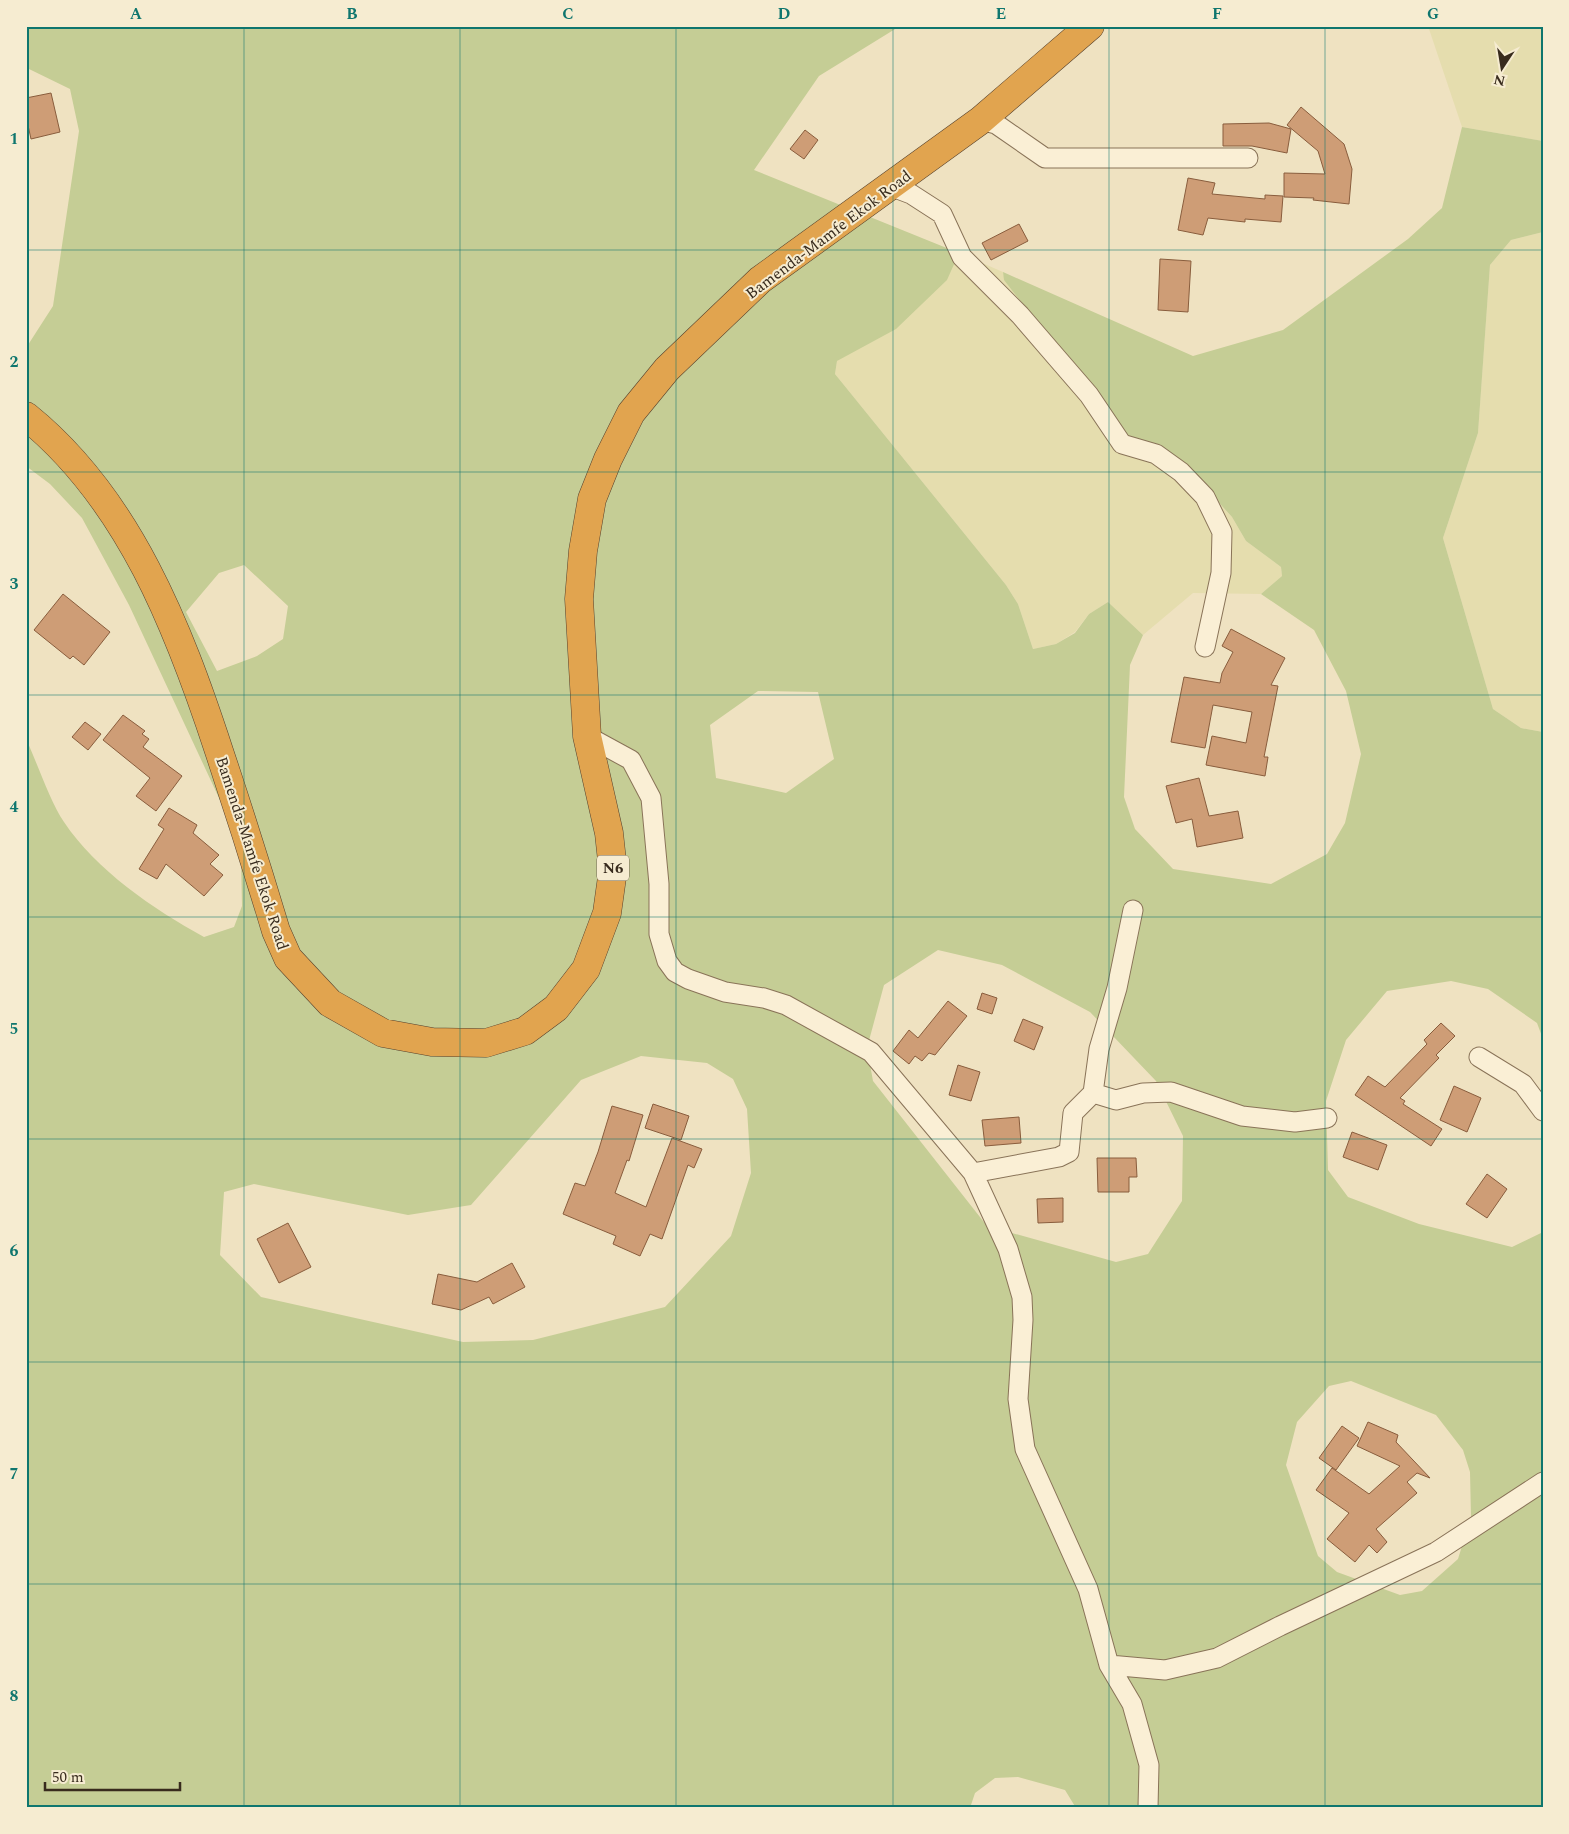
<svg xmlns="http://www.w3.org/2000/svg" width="1569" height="1834" viewBox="0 0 1569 1834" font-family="Spectral,serif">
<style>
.farmland{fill:#e5ddae}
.green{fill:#c5cd95;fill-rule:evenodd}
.building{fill:#ce9d76;stroke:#895d3d}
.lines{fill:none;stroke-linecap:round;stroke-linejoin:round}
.minor-casing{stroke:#897358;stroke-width:21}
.highway-casing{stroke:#56412d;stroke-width:29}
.minor{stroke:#faefd5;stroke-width:19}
.highway{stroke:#e1a44f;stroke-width:28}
.grid{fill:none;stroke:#0f766e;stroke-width:1;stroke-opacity:0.55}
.labels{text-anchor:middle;stroke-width:4;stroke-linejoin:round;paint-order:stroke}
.shield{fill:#f6ecd1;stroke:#716553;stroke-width:1}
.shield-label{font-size:15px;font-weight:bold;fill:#382b1d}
.street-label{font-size:16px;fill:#382b1d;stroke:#f6ecd1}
.neatline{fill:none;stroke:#0f766e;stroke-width:2}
.grid-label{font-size:16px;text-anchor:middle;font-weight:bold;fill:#0f766e}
</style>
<rect width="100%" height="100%" fill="#efe2c1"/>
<path class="farmland" d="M1428,26H1543V141L1462,127Z
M1543,232V732L1521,728L1493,709L1443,538L1478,433L1490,265L1511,240Z
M959,253L1003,272L1005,280L1232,517L1246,541L1281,567L1282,576L1261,594L1193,593L1143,635L1108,602L1089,614L1075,632L1056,644L1033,649L1018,604L1006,585L835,374L837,361Z"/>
<path class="green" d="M26,26H900L819,76L754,170L959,253L947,280L896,329L837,361L835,374L1006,585L1018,604L1033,649L1056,644L1075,633L1089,614L1108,602L1143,635L1130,665L1124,797L1135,829L1173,869L1271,884L1327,854L1345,823L1361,754L1346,691L1314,630L1261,594L1282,576L1281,567L1246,541L1232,517L1210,493L1130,441L1004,280L1003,272L1193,356L1283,330L1408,239L1442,208L1462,127L1543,141V232L1511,240L1490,265L1478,433L1443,538L1493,709L1521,728L1543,732V1039L1537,1023L1488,989L1451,981L1387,991L1346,1040L1326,1101L1328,1170L1348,1197L1419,1224L1512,1247L1541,1233L1543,1228V1808H1076L1065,1790L1018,1777L995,1778L975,1793L970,1808H26V739C37,762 50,802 64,822C96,870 153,909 204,937L234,927L242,906L241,859L226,813L129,605L82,518L50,484L26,466V348L53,306L79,131L70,89L29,69L26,70ZM244,565L288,606L283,639L257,656L217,671L186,612L219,573ZM758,691L818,692L834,759L786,793L716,778L710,725ZM938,950L1002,965L1090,1012L1156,1081L1183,1136L1182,1201L1148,1254L1116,1262L987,1226L873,1081L867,1048L884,985ZM641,1056L707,1063L733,1079L747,1109L751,1173L731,1236L665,1307L533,1340L463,1342L261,1297L220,1255L224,1192L254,1184L408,1215L471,1205L581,1080ZM1351,1381L1436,1415L1463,1450L1470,1472L1471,1517L1458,1559L1422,1591L1400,1595L1337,1572L1318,1556L1286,1465L1297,1422L1329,1386Z"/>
<path class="building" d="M51,93L60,132L31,139L26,116V98Z
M1301,107L1344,144L1352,169L1349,204L1313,200L1314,198L1284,197V173L1325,174L1318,151L1287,125Z
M1269,123L1291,129L1287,153L1252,146H1223V124Z
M805,130L818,140L804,159L790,149Z
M1188,178L1215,183L1212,194L1265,199V195L1283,196L1281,222L1245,219V222L1208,218L1203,235L1178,230Z
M1019,224L1028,241L991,260L982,243Z
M1160,259L1191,261L1188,312L1158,310Z
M63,594L110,632L84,665L73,656L70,659L34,630Z
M1231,629L1285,658L1271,685L1278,686L1264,757H1268L1265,776L1206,765L1212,736L1246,743L1252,712L1213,705L1205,748L1171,742L1184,677L1220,683L1222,673L1233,652L1222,646Z
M123,715L145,731L142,734L149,739L143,747L182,776L156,811L136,796L150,778L103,740Z
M85,722L101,734L88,750L72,737Z
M1199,778L1209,816L1238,811L1243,838L1197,847L1192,819L1176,823L1166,786Z
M169,808L197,825L193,833L219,855L210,864L223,875L204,896L166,864L157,879L139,869L164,829L158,825Z
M982,993L997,998L992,1014L977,1009Z
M948,1001L967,1016L935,1055L929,1053L922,1061L915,1056L909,1064L893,1051L909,1030L918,1038Z
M1023,1019L1043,1027L1034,1050L1014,1041Z
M1441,1023L1455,1036L1436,1055L1439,1058L1400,1098L1405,1101L1403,1104L1442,1129L1431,1146L1355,1095L1368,1076L1385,1087L1427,1044L1424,1040Z
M958,1065L980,1072L971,1101L949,1095Z
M1454,1086L1481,1098L1467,1132L1440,1120Z
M653,1104L689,1116L681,1140L645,1128Z
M612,1106L643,1115L629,1161L627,1160L615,1193L646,1207L672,1138L702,1149L694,1168L688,1165L662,1239L650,1234L640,1256L613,1244L616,1236L563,1214L575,1183L585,1186L598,1152Z
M1019,1117L1021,1143L985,1146L982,1120Z
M1352,1132L1387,1145L1378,1170L1343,1157Z
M1097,1158H1136L1137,1177H1129V1192H1098Z
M1487,1174L1507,1189L1487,1218L1466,1204Z
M1063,1198V1222L1038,1223L1037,1199Z
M288,1223L311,1267L279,1283L257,1239Z
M512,1263L525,1287L493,1304L489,1297L461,1310L432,1304L438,1274L477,1282Z
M1368,1422L1398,1435L1396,1442L1430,1478L1417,1473L1407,1482L1417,1493L1376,1529L1387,1542L1377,1553L1369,1545L1355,1562L1327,1539L1349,1513L1316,1490L1332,1468L1369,1494L1400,1466L1357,1446Z
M1342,1426L1359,1438L1336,1470L1319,1458Z"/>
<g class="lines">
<defs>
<path id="minor" d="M981,120L996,124L1045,158H1248
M890,186L911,194L942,214L962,257L1020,315L1057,358L1089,395L1122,444L1156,454L1181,472L1205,497L1222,532L1221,573L1205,647
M587,736L631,760L651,798L659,884V934L667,961L675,972L688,979L725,992L764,998L786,1005L871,1052L973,1173L1008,1249L1022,1297L1023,1320L1018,1399L1025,1449L1088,1589L1109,1665L1132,1704L1149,1765L1148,1808
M1479,1057L1523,1084L1543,1111
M1093,1093L1099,1049L1117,988L1133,910
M973,1173L1059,1157L1069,1152L1073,1113L1093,1093L1116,1100L1143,1093L1171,1092L1242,1116L1295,1122L1327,1118
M1109,1665L1165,1670L1217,1658L1280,1626L1436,1552L1543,1482"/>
<path id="highway" d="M26,416C129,499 179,629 219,751C239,811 258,871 276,931L288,958L330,1003L383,1033L432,1042L486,1043L525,1031L556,1008L586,969L607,913L613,870L609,833L587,736L579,599L583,551L592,499L608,459L631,413L667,369L760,280L981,120L1090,26"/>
</defs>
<use href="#minor" class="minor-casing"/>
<use href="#highway" class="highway-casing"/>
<use href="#minor" class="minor"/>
<use href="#highway" class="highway"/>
</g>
<path class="grid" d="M244,26V1808M460,26V1808M676,26V1808M893,26V1808M1109,26V1808M1325,26V1808M26,250H1543M26,472H1543M26,695H1543M26,917H1543M26,1139H1543M26,1362H1543M26,1584H1543"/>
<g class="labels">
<rect class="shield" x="597" y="855.5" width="32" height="25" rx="4"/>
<g class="shield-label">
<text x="613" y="873">N6</text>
</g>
<g class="street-label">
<text transform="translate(828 234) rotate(-37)" y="6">Bamenda-Mamfe Ekok Road</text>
<text transform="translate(253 853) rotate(72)" y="6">Bamenda-Mamfe Ekok Road</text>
</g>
</g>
<rect width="1569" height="1834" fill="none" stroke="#f6ecd1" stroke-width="55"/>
<g transform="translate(1502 68) rotate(192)" stroke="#f6ecd1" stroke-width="4" paint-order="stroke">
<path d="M0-4L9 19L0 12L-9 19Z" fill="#382b1d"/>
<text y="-8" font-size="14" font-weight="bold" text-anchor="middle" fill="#382b1d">N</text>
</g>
<path d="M45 1782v8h135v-8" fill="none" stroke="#382b1d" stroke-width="2.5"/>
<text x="52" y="1782" font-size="15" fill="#382b1d" stroke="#f6ecd1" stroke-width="4" paint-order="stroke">50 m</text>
<rect x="28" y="28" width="1514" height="1778" class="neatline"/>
<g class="grid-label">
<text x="136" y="19">A</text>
<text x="352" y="19">B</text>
<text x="568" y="19">C</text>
<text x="784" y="19">D</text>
<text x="1001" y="19">E</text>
<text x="1217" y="19">F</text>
<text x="1433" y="19">G</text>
<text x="14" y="144">1</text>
<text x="14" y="367">2</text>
<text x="14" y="589">3</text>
<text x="14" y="812">4</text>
<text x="14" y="1034">5</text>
<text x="14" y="1256">6</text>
<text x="14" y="1479">7</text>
<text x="14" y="1701">8</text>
</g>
</svg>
